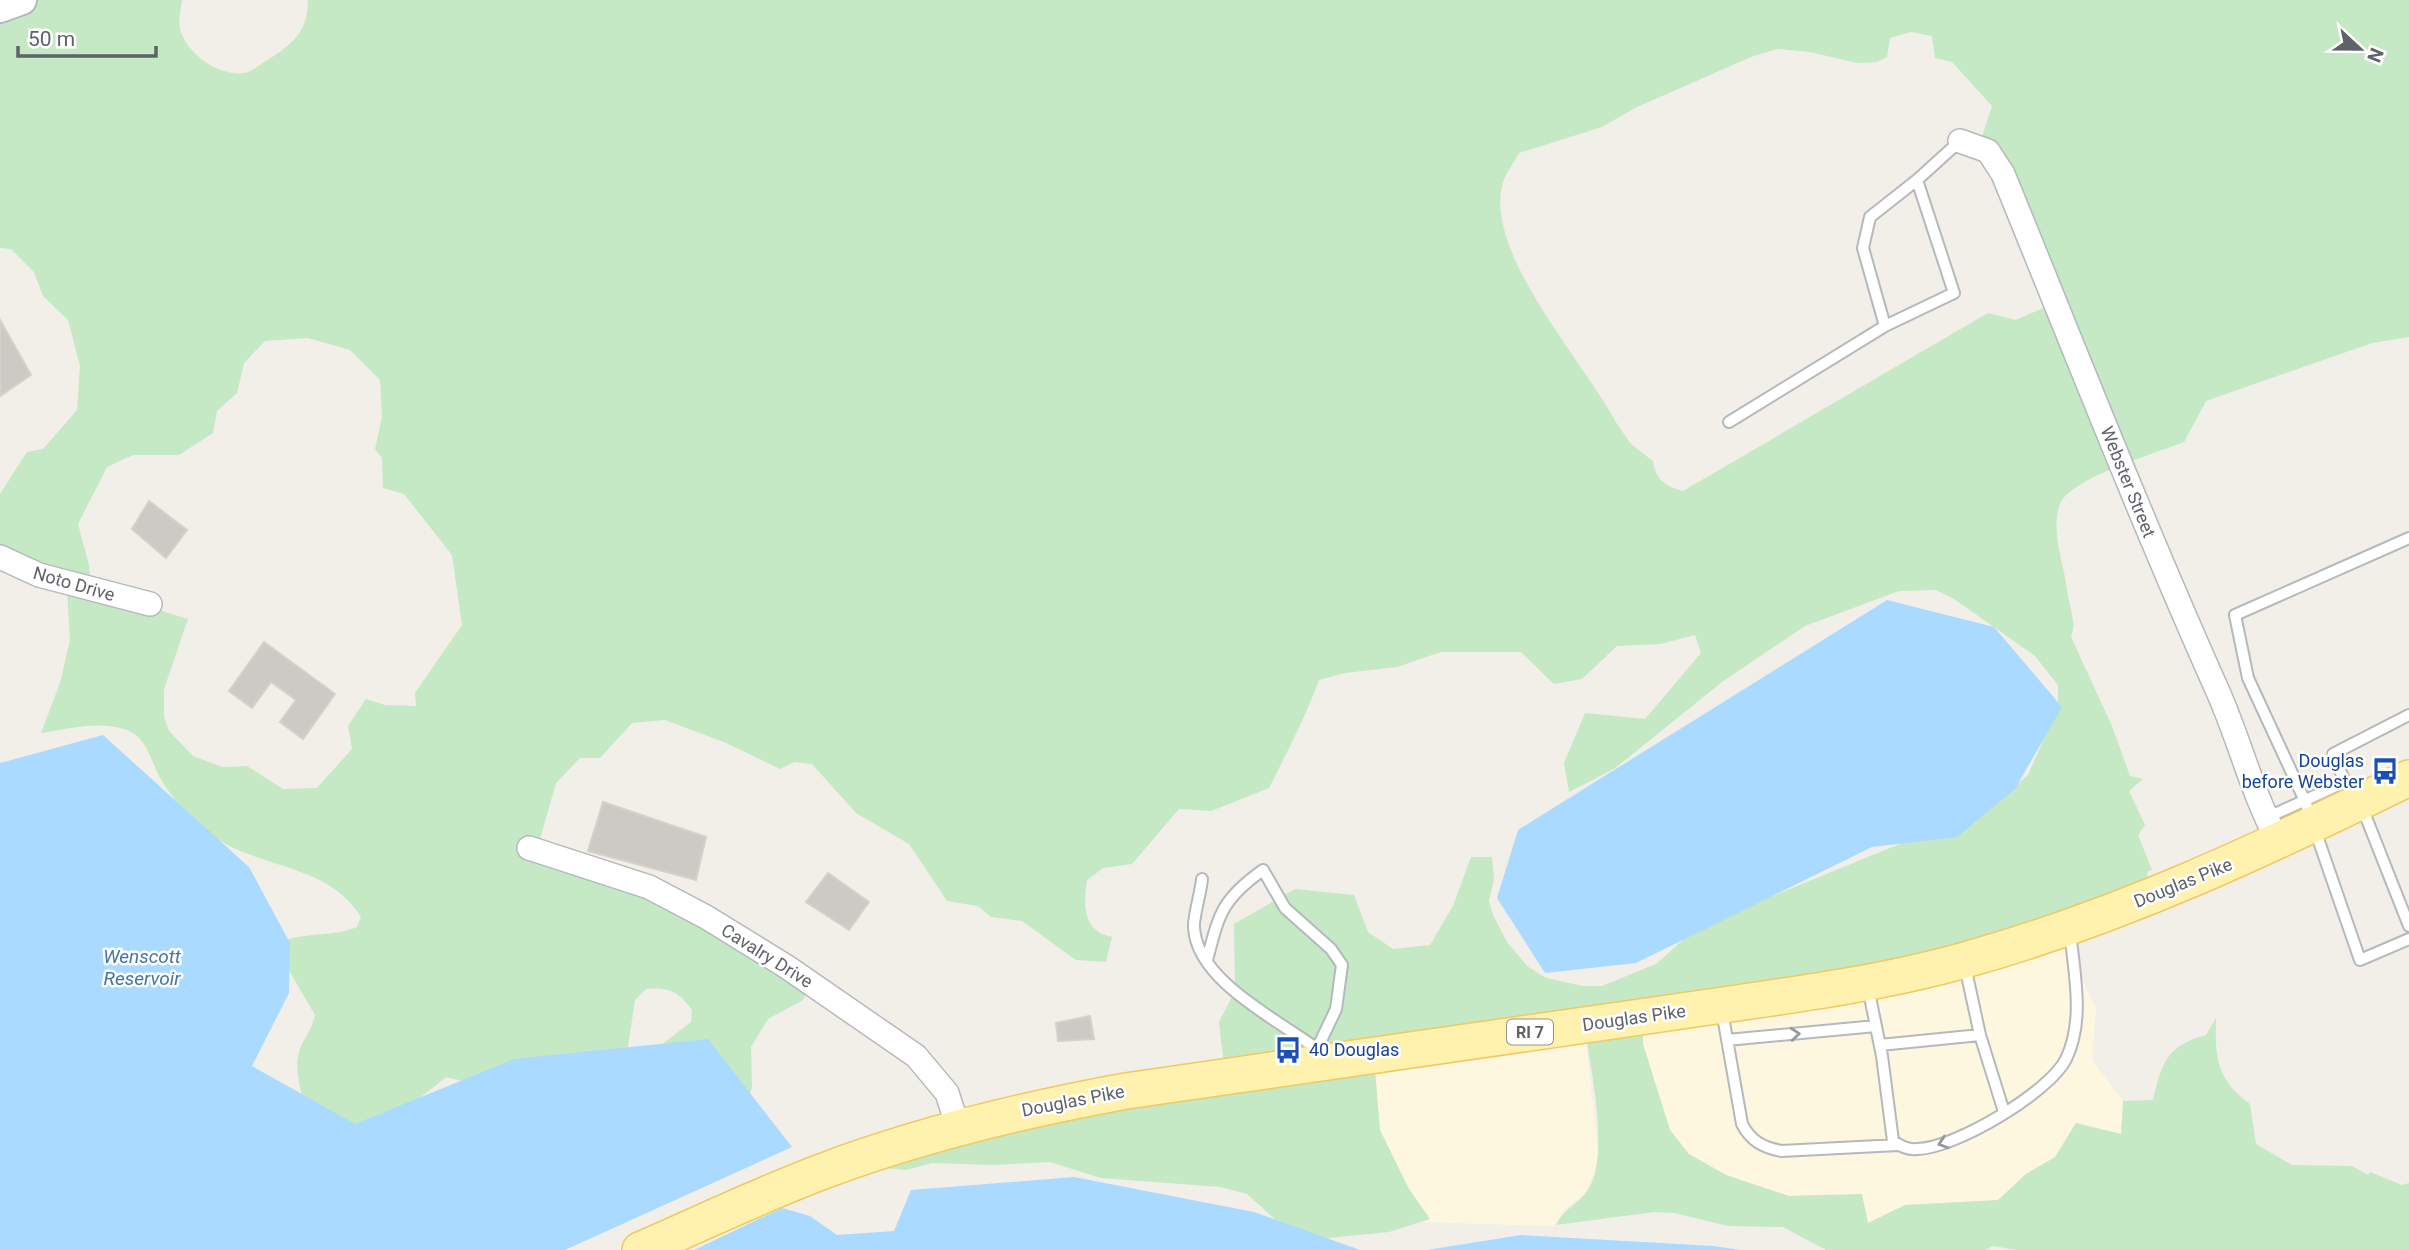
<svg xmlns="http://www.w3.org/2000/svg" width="2409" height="1250" viewBox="0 0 2409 1250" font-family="Roboto,sans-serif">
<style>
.commercial{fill:#fef7e0}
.green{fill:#c5e8c5;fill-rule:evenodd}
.water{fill:#aadaff}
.building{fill:#cccac5;stroke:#d6d1c6;stroke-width:2}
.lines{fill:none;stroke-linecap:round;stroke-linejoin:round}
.service-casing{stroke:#b5b8bc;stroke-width:14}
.minor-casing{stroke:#b5b8bc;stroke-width:26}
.tertiary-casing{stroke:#b5b8bc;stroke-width:32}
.primary-casing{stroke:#f2c960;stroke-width:38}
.service{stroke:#fff;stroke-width:10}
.minor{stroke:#fff;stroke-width:23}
.tertiary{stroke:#fff;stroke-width:28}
.primary{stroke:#fff2af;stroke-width:35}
.oneway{stroke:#979a9d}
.labels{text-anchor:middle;stroke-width:5;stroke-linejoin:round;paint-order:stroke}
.shield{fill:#fff;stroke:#8f9295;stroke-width:2}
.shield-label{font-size:16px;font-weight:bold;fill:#5f6368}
.street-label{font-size:18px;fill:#5f6368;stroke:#fff}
.transit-label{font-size:18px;fill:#164399;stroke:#fff;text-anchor:end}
.water-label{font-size:19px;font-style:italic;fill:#4174aa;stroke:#fff}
</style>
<rect width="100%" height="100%" fill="#f1efe8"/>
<path class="commercial" d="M2063,927L2075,963L2096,1010L2092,1060L2123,1101L2121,1134L2076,1123L2055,1157L2026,1174L1998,1200L1905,1205L1867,1223L1837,1194L1789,1196L1726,1175L1689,1154L1670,1130L1643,1044V1029Z
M1584,1021L1599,1162L1585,1193L1565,1209L1554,1226L1420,1222L1430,1219L1409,1189L1380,1130L1375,1070Z"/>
<path class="green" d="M21,0H182C181,10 177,22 181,32C189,56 221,77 245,73C253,71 262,63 269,59C293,44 308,31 308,0H2409V337L2372,343L2206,401L2184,442C2157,453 2070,478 2060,504C2050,531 2064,563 2067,590C2069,606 2077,622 2071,637L2112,726L2130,776L2143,779L2129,791L2145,825L2138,835L2152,870L2147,872L2150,893L1643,1029V1044L1670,1130L1689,1154L1726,1175L1789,1196L1862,1194L1868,1223L1905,1205L1998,1200L2026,1174L2055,1157L2076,1123L2121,1134L2123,1101L2153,1100C2162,1063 2166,1046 2206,1035L2216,1018C2215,1058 2216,1079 2250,1104L2256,1144L2292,1165L2352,1166L2368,1175L2370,1172L2402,1185L2409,1183V1250H2016L1993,1246L1985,1250H1826L1783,1227L1728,1226L1674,1213L1654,1212L1556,1225C1566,1207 1574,1207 1585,1194C1613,1161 1589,1063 1584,1022L1375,1070L1380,1130L1409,1189L1430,1219L1389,1232L1328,1238L1310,1236L1276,1220L1247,1194L1221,1187L1101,1178L1050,1162L994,1165L932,1163L906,1170L860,1166L1224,1065L1219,1022L1235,991L1234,924L1295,889L1354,895L1368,932L1393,949L1430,945L1453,906L1471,857H1492L1494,879L1489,901L1493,915L1507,942L1527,966L1546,978L1583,986H1602L1656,964L1699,926L1939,828L2015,786L2028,775L2058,706V685L2035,656L1954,599L1936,590L1899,591L1805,626L1722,682L1614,769L1569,792L1564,763L1585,713L1645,719L1701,653L1695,635L1660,644L1617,646L1582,679L1554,684L1521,652H1441L1397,667L1345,673L1319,680C1305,718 1287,752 1269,788L1211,811L1179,809L1132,864L1103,868L1087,880C1083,906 1083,931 1112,937L1106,962L1076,960L1022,921L991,917L978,906L947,901L909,844L856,813L812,764L794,762L780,769L726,743L665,720L632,723L600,758H580L556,783L538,846L614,866L813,979L803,1000L768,1019L751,1047L752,1087L747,1106L661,1045L691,1022L692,1010C679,992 669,987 646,989L635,1000L624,1073L471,1083L446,1077C423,1096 377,1135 344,1123C330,1118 315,1105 302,1097C299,1082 295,1067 299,1052C303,1039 312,1030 315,1015L287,967L286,940C310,932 333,937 357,927L361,917C327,861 256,870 209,833C192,819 173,800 162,781C152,766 149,741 131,732C103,719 70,729 41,733L60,683L70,640L67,589L0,554V494L27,452L43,449L77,410L80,366L68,320L43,296L34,272L11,249L0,248V10ZM1911,32L1932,36L1935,58L1952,62L1992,106L1979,146L2057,302L2016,320L1988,313L1683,491C1666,487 1655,479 1653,461L1631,444L1617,424C1585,363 1486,256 1502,186C1504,175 1514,163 1519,153L1602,127L1637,107L1751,57L1777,49L1810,52L1857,63L1877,62L1887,57L1890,38ZM308,338L350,350L380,380L382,417L375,449L382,458L383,488L404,494L452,555L462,625L415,693L416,706L385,705L366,699L348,726L352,749L317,788L283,789L247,766L222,767L193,756L169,731L164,717V689L188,619L91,589L89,565L78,524L107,467L133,455H179L213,433L217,411L237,393L244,363L265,341Z"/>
<path class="water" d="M1887,600L1994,627L2062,707L2015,789L1957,837L1872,847L1636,963L1545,973L1497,898L1518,830Z
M103,735L249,867L290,943L289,993L252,1066L355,1124L514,1059L708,1039L792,1147L565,1250H0V763Z
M1074,1177L1254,1212L1360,1250H694L782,1208L810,1216L837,1235L894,1231L911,1190Z
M1521,1235L1713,1246L1741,1250H1427Z"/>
<path class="building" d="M0,320L31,375L0,396Z
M149,501L187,530L166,558L132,529Z
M264,642L335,694L303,739L280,722L296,700L271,682L252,708L229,691Z
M603,802L706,837L696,880L588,851Z
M828,873L869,902L849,930L806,902Z
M1090,1016L1094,1039L1058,1041L1056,1023Z"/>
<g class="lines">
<defs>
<path id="service" d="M1885,326L1863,248L1870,217L1917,180
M1729,422L1885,326L1954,293L1917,180L1960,141
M2409,538L2235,615L2248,678L2305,801L2360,960L2409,939
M2409,715L2333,754L2345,782L2360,802L2409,926
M2266,818L2345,782
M1202,879C1201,892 1193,918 1194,927C1196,982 1283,1022 1321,1052
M1207,960C1219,914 1222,899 1263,870L1285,908L1331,949L1342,965L1336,1009L1317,1049
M1965,966L1980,1035L2004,1112
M1868,987L1882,1056L1893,1141C1901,1146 1907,1150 1917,1149C1954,1149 2050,1092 2066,1059C2085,1020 2074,973 2070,931
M1722,1011L1742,1124C1751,1141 1762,1147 1781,1151L1898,1145
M1727,1040L1876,1026
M1880,1045L1980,1035"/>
<path id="minor" d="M1960,141L1988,151L2003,174C2074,348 2142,522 2219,694C2240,742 2253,795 2278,841
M0,557L39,575L150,604
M529,848L649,887L706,917L787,967L916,1056L947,1093L958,1127"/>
<path id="tertiary" d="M0,8L22,0"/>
<path id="primary" d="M640,1250C700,1224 760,1195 821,1172C921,1134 1022,1110 1126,1091C1307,1064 1488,1040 1668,1013C1767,998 1869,987 1965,960C2120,917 2264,849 2409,778"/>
</defs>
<use href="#service" class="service-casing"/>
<use href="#minor" class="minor-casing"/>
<use href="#tertiary" class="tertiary-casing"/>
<use href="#primary" class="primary-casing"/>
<use href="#service" class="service"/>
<use href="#minor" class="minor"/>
<use href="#tertiary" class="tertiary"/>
<use href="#primary" class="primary"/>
</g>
<defs><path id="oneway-chevron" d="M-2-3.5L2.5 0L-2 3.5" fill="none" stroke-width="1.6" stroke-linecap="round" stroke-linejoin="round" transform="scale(1.75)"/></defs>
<g class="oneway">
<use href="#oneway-chevron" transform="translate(1795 1034) rotate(-5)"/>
<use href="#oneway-chevron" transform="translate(1943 1143) rotate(162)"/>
</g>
<defs>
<symbol id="bus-bare" viewBox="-9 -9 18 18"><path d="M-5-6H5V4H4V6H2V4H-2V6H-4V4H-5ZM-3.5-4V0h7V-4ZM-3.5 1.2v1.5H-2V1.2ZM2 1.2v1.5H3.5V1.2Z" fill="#1a4fb4" stroke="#fff" stroke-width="2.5" paint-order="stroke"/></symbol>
</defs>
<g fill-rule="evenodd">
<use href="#bus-bare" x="2366" y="752" width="38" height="38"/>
<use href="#bus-bare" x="1269" y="1031" width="38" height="38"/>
</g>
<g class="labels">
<rect class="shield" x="1507" y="1019.5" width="46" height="25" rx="5"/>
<g class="shield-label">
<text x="1530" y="1038">RI 7</text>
</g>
<g class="street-label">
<text transform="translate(2128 482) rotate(68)" y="6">Webster Street</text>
<text transform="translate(74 584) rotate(16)" y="6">Noto Drive</text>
<text transform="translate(2183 883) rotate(-22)" y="6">Douglas Pike</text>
<text transform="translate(767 956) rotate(32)" y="6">Cavalry Drive</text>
<text transform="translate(1634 1018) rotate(-8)" y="6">Douglas Pike</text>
<text transform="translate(1073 1101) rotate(-11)" y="6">Douglas Pike</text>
</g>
<g class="transit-label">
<text x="2364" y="767">Douglas<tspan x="2364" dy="21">before Webster</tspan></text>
<text x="1309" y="1056" text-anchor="start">40 Douglas</text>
</g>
<g class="water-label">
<text x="142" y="963">Wenscott<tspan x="142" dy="22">Reservoir</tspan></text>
</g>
</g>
<g transform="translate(2360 49) rotate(112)" stroke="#ffffff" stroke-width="5" paint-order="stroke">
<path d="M0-5L12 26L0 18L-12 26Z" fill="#5f6368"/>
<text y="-10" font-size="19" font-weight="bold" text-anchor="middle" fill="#5f6368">N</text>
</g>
<path d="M18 46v10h138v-10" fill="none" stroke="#5f6368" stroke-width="3.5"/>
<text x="28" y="46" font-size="21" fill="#5f6368" stroke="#ffffff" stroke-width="5" paint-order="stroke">50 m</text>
</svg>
